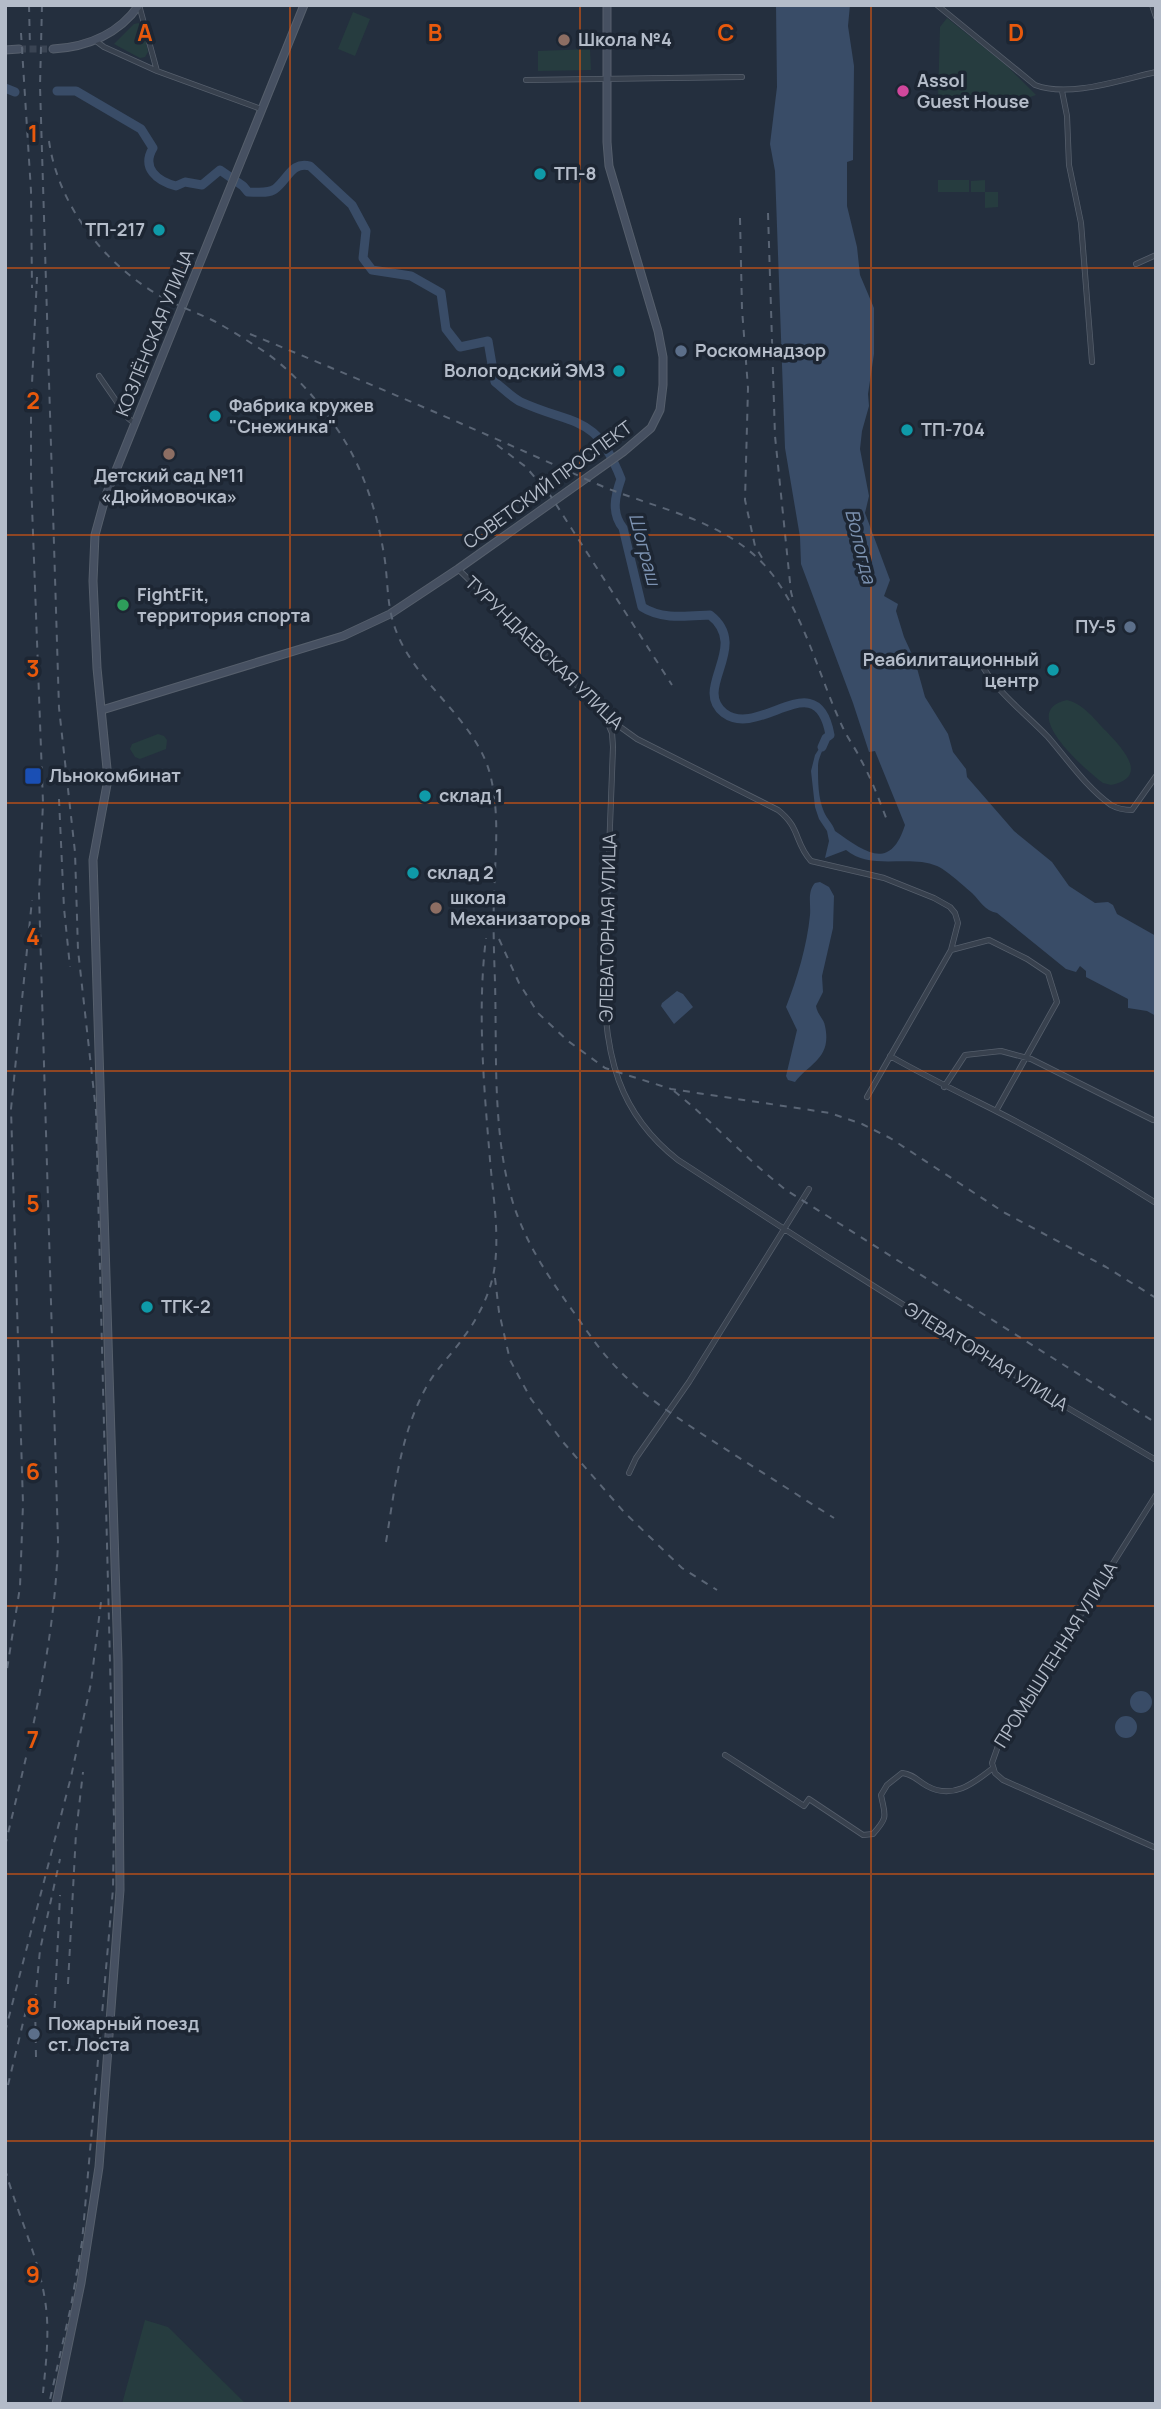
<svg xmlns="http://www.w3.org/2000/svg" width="1161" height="2409" viewBox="0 0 1161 2409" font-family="Manrope,sans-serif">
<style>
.green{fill:#263c3f}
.water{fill:#394c67}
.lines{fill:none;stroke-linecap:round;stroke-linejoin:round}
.river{stroke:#394c67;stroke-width:9}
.secondary-tunnel{stroke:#3a4453;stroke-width:7;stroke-dasharray:7 3.5;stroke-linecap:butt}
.street-casing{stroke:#565f6c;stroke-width:6}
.secondary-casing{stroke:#565f6c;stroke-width:9}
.street{stroke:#38414e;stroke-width:4.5}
.secondary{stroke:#465061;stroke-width:7}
.rail{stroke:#5a6575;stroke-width:2;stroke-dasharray:7 7;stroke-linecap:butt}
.grid{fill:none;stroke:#e8590c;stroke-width:2;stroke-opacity:0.55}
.education-dot{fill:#8d6e63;stroke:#1d2633;stroke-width:2.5}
.hotel-dot{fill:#d1479c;stroke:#1d2633;stroke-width:2.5}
.culture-dot{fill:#0f9aa8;stroke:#1d2633;stroke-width:2.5}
.service-dot{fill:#5c6f8a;stroke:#1d2633;stroke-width:2.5}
.leisure-dot{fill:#2e9e5b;stroke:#1d2633;stroke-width:2.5}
.transit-dot{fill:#1a4fb4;stroke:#1d2633;stroke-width:2.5}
.labels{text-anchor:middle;stroke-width:7;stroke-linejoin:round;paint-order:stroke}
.poi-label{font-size:18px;font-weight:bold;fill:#b4bcc9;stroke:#1d2633;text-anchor:start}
.street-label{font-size:18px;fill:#b4bcc9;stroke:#1d2633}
.water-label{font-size:19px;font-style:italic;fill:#7c92b1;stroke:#1d2633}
.grid-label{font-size:23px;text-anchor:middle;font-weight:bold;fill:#e8590c;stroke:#1d2633;stroke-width:7;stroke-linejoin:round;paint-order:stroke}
</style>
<rect width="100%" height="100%" fill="#242f3e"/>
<path class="green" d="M353,12L370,19L355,56L338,49Z
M947,18L1006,65L1036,95L1021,100L938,99L940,27Z
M139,23L143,27L148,52L145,57L140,58L114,44L134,24Z
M590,49L591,70L538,71V51Z
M938,180H969V192H938Z
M985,180V192H998V207L985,208V192H971V181Z
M1067,700C1084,704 1095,720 1106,731C1121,747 1151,777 1111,785L1103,783C1086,770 1016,711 1067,700Z
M158,734L164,736L167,740L166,749L140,759L135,757L130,749L132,744Z
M145,2320L168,2327L246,2404H122Z"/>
<path class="water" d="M776,5H850L848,26L854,66L853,160L847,162V206L857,247L860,275L874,308V354L868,394L869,406L862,431L860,449L869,496L865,513L890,580L884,596L898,604L896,611L904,637L915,661L925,697L948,734L953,752L966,769L967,777L1014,831L1052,862L1069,886L1095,903L1108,902L1113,905L1117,914L1156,936V1016L1147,1011L1128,1008V999L1086,977V971L1080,966L1076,972L1066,969L997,913C984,910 981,902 972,893C964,886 945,869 937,866C909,854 871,871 846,850L825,858L829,841L827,831L819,819L815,807L811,771L815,755L826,738C825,748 818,757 818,766C818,781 818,798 824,812C827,819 833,824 835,831C865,852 890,872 905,825L875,751L869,752L853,703L801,564L800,537L785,448L775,171L770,144L777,87Z
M820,882L829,887L834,896L833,928L822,976L823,992L816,1006C817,1014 824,1019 825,1026C832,1058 810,1063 795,1082L788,1080L786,1076L797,1030L786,1007C797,979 807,946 810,915C811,904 807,892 815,883Z
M677,991L683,994L693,1007L674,1024L661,1006L662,1003Z
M1130 1702a11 11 0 1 1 22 0a11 11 0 1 1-22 0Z
M1115 1727a11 11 0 1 1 22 0a11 11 0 1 1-22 0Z"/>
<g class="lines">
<path class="river" d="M5,88L15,92
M57,91H76L141,129L153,148C141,168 157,181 176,186L185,182L202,185L220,170L243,186L248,192C256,192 268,194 275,189C288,179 292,161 310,166L352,205L366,231L363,258L372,270L411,276L441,293L446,329L460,347L488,341L495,382C503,388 512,398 521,402C577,427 595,413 621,479C615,496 611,513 623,528L642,607C662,620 687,616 710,615C751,647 692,688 724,713C760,740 817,662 830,735L826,738L822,747"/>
<path class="secondary-tunnel" d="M19,49H53"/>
<defs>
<path id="street" d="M139,5L157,71
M937,5L1035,85C1069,98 1120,80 1156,72
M1152,5L1156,17
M96,41L104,47L157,71L261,109
M526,80L742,77
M1062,91L1067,116L1069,165L1081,223L1092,362
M1136,264L1156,255
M99,376L128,418L135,424
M458,569L596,704L605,716L637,739L778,810C801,828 794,842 811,861L884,878L934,898L950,907L955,913L958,923L951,950L867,1097
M979,660C995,691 1024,712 1048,737C1068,760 1086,787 1111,805C1118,809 1124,810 1132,810L1156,776
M605,716L612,733L613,747L604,982C605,1055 618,1113 678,1160L826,1256L1061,1404L1156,1460
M951,950L989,940L1027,959L1048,973L1057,1002L996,1111
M890,1056C925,1076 960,1093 996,1111C1051,1139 1104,1170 1156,1203
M944,1087L965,1055L1001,1051L1031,1059L1153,1120
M629,1473L636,1458L689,1382L809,1189
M1156,1495L998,1746L992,1763L995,1773L1003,1780L1156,1848
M725,1755L804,1806L809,1799L863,1835L873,1834C889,1816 885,1816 881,1795L887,1785L902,1773C913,1774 918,1781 927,1786C952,1800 973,1784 993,1768"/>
<path id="secondary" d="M53,49C87,47 119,34 139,5
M5,50L19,49
M102,710L343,636L390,614L458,569L623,452L651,428L660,410L663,385V357L658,331L609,166L607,142V5
M56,2404L81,2283L99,2167L120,1890L118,1660L93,860L108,779L97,668L93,581L95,535L106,495L304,5"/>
</defs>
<use href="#street" class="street-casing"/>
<use href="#secondary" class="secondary-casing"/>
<use href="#street" class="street"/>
<use href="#secondary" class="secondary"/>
<path class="rail" d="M29,5L30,47
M42,5L40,86L59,708L75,852L78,950L96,1111L114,1820L113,1889L82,2242L71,2306L49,2404
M21,33L31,191L32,288
M49,141C58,205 104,264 160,296C177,306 196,312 214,321C231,330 248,341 265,352C299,376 328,412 349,448C368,483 379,521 385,561C388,584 387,606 395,628C415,685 478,720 491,778C500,818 495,856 494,897C493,925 494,954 495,982C497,1054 492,1133 513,1203C525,1241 547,1275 570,1307C585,1328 599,1350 617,1368C646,1399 684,1422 719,1445C757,1469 796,1494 834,1518
M768,213L775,436L791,592L794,603
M740,218L742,309L748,388L745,500L755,546L764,561
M250,334C364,381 478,430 590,481C651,509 729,518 772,574C806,619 819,677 843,728C848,739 856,749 861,760C872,780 880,802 888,823
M497,445L526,467L550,495L672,685
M59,799L64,908L70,967
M499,939L519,983L538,1013L568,1041L605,1068L671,1089L830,1113L862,1124L890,1138L1005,1213L1106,1267L1156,1298
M674,1091C713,1122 746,1159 786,1190L1156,1423
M495,1278L499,1312L510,1360L531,1399L563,1442L624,1512L682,1568L717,1590
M386,1542C395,1488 400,1433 428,1384C438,1367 452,1354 463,1338C477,1320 490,1294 494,1271C500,1235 493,1196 490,1160C484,1087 477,1011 486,938
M5,1682L20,1587L23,1504L11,1109L32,900
M5,1846C29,1745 55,1646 58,1541L39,894L43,803L31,479V405L37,277
M68,1984L76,1833L83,1772
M54,2022L60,1895
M5,2032L71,1777L91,1683L101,1602
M36,2057L35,2002L40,1950L60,1859
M8,2085L29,1998
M5,2169C17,2213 38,2255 45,2300C50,2331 46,2362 43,2393"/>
</g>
<path class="grid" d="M290,5V2404M580,5V2404M871,5V2404M5,268H1156M5,535H1156M5,803H1156M5,1071H1156M5,1338H1156M5,1606H1156M5,1874H1156M5,2141H1156"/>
<g class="education-dot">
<circle cx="564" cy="40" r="7"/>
<circle cx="169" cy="454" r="7"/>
<circle cx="436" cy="908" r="7"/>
</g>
<circle class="hotel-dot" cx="903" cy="91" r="7"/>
<g class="culture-dot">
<circle cx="540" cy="174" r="7"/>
<circle cx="159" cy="230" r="7"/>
<circle cx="619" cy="371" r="7"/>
<circle cx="215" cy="416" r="7"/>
<circle cx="907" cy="430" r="7"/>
<circle cx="1053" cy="670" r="7"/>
<circle cx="425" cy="796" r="7"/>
<circle cx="413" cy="873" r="7"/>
<circle cx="147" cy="1307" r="7"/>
</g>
<g class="service-dot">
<circle cx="681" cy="351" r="7"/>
<circle cx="1130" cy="627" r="7"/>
<circle cx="34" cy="2034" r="7"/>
</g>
<circle class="leisure-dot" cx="123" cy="605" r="7"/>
<rect class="transit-dot" x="24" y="767" width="18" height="18" rx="3.5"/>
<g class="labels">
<g class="poi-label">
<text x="578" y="46">Школа №4</text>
<text x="917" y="87">Assol<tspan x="917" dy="21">Guest House</tspan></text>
<text x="554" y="180">ТП-8</text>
<text x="145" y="236" text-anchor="end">ТП-217</text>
<text x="695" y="357">Роскомнадзор</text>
<text x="605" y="377" text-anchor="end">Вологодский ЭМЗ</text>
<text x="229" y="412">Фабрика кружев<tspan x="229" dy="21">"Снежинка"</tspan></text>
<text x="921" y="436">ТП-704</text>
<text x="169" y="482" text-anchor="middle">Детский сад №11<tspan x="169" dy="21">«Дюймовочка»</tspan></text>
<text x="137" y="601">FightFit,<tspan x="137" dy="21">территория спорта</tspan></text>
<text x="1116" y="633" text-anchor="end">ПУ-5</text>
<text x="1039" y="666" text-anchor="end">Реабилитационный<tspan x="1039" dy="21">центр</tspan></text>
<text x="49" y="782">Льнокомбинат</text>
<text x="439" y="802">склад 1</text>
<text x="427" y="879">склад 2</text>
<text x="450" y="904">школа<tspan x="450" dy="21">Механизаторов</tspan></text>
<text x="161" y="1313">ТГК-2</text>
<text x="48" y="2030">Пожарный поезд<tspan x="48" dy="21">ст. Лоста</tspan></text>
</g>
<g class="street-label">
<text transform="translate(155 333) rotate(-68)" y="6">КОЗЛЁНСКАЯ УЛИЦА</text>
<text transform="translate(548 485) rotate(-36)" y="6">СОВЕТСКИЙ ПРОСПЕКТ</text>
<text transform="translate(544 653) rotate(44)" y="6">ТУРУНДАЕВСКАЯ УЛИЦА</text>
<text transform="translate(608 928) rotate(-89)" y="6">ЭЛЕВАТОРНАЯ УЛИЦА</text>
<text transform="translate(986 1357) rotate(32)" y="6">ЭЛЕВАТОРНАЯ УЛИЦА</text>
<text transform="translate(1056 1655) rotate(-58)" y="6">ПРОМЫШЛЕННАЯ УЛИЦА</text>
</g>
<g class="water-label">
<text transform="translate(861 546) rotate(76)" y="7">Вологда</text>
<text transform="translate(645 549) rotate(75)" y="7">Шограш</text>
</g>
</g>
<g class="grid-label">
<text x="145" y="41">A</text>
<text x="435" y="41">B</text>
<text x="726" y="41">C</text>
<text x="1016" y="41">D</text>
<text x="33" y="142">1</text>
<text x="33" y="409">2</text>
<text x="33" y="677">3</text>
<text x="33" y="945">4</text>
<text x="33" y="1212">5</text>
<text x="33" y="1480">6</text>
<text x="33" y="1748">7</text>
<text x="33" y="2015">8</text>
<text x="33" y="2283">9</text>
</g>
<rect width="1161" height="2409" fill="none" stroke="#b4bcc9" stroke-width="14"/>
</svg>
